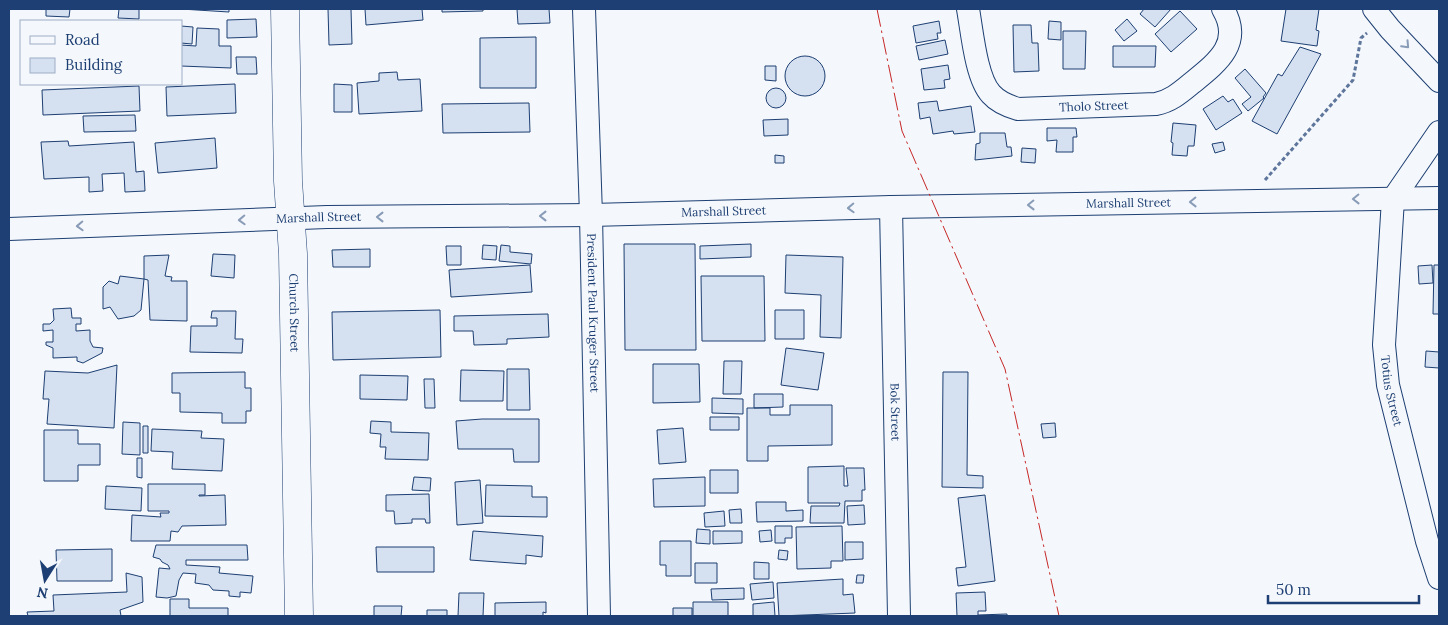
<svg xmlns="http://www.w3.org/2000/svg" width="1448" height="625" viewBox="0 0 1448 625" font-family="Lora,serif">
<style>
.building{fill:#d5e0f0;stroke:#1d3f73}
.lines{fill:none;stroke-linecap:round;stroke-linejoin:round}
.minor-casing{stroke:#1d3f73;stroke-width:24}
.major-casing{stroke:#1d3f73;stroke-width:29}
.path{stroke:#5e769c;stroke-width:3;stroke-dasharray:4 2.5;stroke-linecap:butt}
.minor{stroke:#f4f7fb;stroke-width:22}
.major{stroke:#f4f7fb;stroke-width:28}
.power{stroke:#c62828;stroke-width:1;stroke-dasharray:18 4 2.5 4;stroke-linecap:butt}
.oneway{stroke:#889bb7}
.labels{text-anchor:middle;stroke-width:4;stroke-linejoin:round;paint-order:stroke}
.street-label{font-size:12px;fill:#1d3f73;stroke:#f4f7fb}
</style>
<rect width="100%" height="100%" fill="#f4f7fb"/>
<path class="building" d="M46,9H70L69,17L46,16Z
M119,9H139V19L118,18Z
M181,9H229V12Z
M328,9H351L352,44L329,45Z
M365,9H422L423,20L366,25Z
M442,9H483V11L442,12Z
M517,9H549L550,23L518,24Z
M1144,9H1171L1155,27L1140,14Z
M1286,9H1319L1316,30L1319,31L1317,46L1281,41Z
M1180,11L1197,29L1171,52L1155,34Z
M256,19L257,37L227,38V20Z
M1127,19L1137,31L1124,41L1115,30Z
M939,21L941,33H937L938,39L916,43L913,26Z
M1049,21L1061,22V40L1048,39Z
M1013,25H1031L1032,43H1038L1039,71L1014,72Z
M181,26L193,27L192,44L181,43Z
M197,28L219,29V46H231V68L181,66V45L196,46Z
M1063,31H1086L1085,69H1063Z
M536,37V88H480V38Z
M945,40L948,54L919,60L916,46Z
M1113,46H1156L1155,67H1113Z
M1300,47L1321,54L1277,134L1252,121L1278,74L1282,76Z
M785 76a20 20 0 1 1 40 0a20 20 0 1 1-40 0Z
M236,57H256L257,74H237Z
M948,65L950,79L944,80L945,88L924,90L921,69Z
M765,66H776V81L765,80Z
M1245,69L1266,93L1263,97L1264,98L1248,111L1242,104L1251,97L1235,78Z
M397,72L398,80L420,79L422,111L359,114L357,83L379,81V73Z
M235,84L236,113L167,116L166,87Z
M334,84L352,85V112H334Z
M139,86L140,111L43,115L42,90Z
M766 98a10 10 0 1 1 20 0a10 10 0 1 1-20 0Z
M1223,96L1228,102L1233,99L1242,113L1216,130L1203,109Z
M937,101L939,111L971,106L975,132L954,134L953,131L933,134L930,117L920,119L918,103Z
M529,103L530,132L443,133L442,104Z
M135,115L136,131L84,132L83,116Z
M788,119V135L764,136L763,120Z
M1173,123L1196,125L1194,146H1188L1187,156L1172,155L1173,143L1171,142Z
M1047,128H1076L1077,137H1073V152H1056L1057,140L1047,141Z
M980,133H1005L1007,147H1011L1012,156L975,160L976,144L980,143Z
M215,138L217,168L158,173L155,143Z
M68,141L69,146L134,142L136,172L144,171L145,191L125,192L124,173L102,174L103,191L89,192V177L44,179L41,142Z
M1223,142L1225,150L1215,153L1212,144Z
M1022,148L1036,149L1035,163L1021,162Z
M775,155L784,156V163H775Z
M624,244H695L696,350H625Z
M751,244V257L700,259V246Z
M483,245L497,246L496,260L482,259Z
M501,245L510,246V252L532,254L531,264L499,261Z
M446,246H461V265H447Z
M370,249V267H333L332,250Z
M213,254L235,255L234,278L211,276Z
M169,255L165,276L172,277L171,281H187V321L150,320L148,280L144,279V256Z
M786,255L843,257L841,338L820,337L821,295L785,293Z
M530,265L532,292L451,297L449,270Z
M1432,265L1433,283L1419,284L1418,266Z
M1434,265H1439V314H1433Z
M120,276L144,279L141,310L134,316L118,319L110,307L103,309V287L109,281L118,284Z
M701,276H764L765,341H702Z
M71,308L72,318H81V324H76V331L90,330V341L93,347L103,348L102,353L83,363L77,361V357L53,358V348L46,345V342H53V330L43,331V324H50L54,320L53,309Z
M440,310L441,357L333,360L332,312Z
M775,310H804V339H775Z
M212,311H236L235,339H243L242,353L190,352L191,326H217V318H211Z
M548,314L549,337L507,339V344L474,345L473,331H454V316Z
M786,348L824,353L818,390L781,385Z
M1426,351L1439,352V368L1425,367Z
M724,361H742L741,394H723Z
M653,364H699L700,402L653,403Z
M117,365L114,428L47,424L49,399H43L45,371L88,373Z
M507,369H529L530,410H507Z
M461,370L504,371L503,401H460Z
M245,372V388H251V411H246V423H222V413L180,412V393H172V373Z
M943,372H968L967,475L983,476V488L942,487Z
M360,375L408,376L407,400L360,399Z
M424,379H434L435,408H425Z
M754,394H783V407L754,408Z
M712,398L743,399V414L712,413Z
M790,405H832V445L768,446V461H747V408H770V415H790Z
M710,417H739V430H710Z
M482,419H539V462H514L513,449H458L456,421Z
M371,421L391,422V432L429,433L428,460L385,459L386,447H380L381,434L370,433Z
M123,422L140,423V455L122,454Z
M1055,423L1056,437L1043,438L1041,424Z
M143,426H148V453H143Z
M683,428L686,462L659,464L657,430Z
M152,429L202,431L201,438L224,439L222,471L172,469L173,452L151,451Z
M44,430H78V444H100V465H78V481H44Z
M137,458H142V478L137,477Z
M844,466V486H848L846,468H864L865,490H862V501H845L844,523H810L811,506H839L840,503H808V467Z
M710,470H738V493H710Z
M414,477L431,478L430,491L412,490Z
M705,477V506L654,507L653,479Z
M480,480L483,523L457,525L455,482Z
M148,484H205V495H199V496L225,495L226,525L182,526L178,532L171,531L170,541H131L132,515L161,517L160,513H169V511H148Z
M486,485L532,486V497H547V517L485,516Z
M106,486L142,488L141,511L105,509Z
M429,494L430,523H426L425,519H412V523L395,524L394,511H386V495Z
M985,495L995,581L958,586L956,568L966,567L958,498Z
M756,502H786V511L803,510V521L757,522Z
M864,505L865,524L848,525L847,506Z
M741,509L742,523H730L729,510Z
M724,511L725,526L705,527L704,513Z
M775,526H792V538H785V543H775Z
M842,526L843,561H831V568L797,569L796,527Z
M697,529L710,530V544L696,543Z
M771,530L772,541L760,542L759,531Z
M473,531L543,536L542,557L526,555V564L470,560Z
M713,531H742V543L713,544Z
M660,541H691V576H666V565H660Z
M845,542H863V559L845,560Z
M156,545H247L248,560H186V565L220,567L219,573L253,576L251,593L240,592V597L229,596V591L213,590L209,585L195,583L196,574L183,573L179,580L176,596L167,598L156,597L159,568L170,569L168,565L162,562L160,559L153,557Z
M376,547H434V572H377Z
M112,549V581H57L56,550Z
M779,550L788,551L787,560L778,559Z
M754,562L769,563V579H754Z
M695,563H717V583H695Z
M126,573L142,577L143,602L120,610L121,616H28L27,612L54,611L53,595L127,592Z
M857,575H864L863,583H856Z
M843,579V595L853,594L855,613L779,616L777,583Z
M773,582L774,598L752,600L750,584Z
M744,588V599L712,600L711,589Z
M985,592L986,611H978V615L1007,614V616H954H957L956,593Z
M459,593H484L483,616H458Z
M170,599H189V608H228V616H170Z
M546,602V613L543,612V616H495V603Z
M693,602H728V616H693Z
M774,602L775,616H753V604Z
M374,606H402L401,616H374Z
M673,608H692V616H673Z
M427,610H447V616H427Z"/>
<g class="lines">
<defs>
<g id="minor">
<path id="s1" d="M584,9L591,215L599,616"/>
<path id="s2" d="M968,9C972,31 976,78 991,94C998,102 1008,106 1018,109L1156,104C1171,101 1181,92 1192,83C1218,62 1243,43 1223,9"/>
<path d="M1374,9L1390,29L1439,81"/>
<path id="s3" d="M1439,132L1393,199L1384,345L1388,385L1427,541L1439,578"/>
<path id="s4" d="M891,207L899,616"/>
<path id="s5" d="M9,229L327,217L591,215L891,207L1439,198"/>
</g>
<g id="major">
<path id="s6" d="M285,9L288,181L293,254L299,616"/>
</g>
</defs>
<use href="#minor" class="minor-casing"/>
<use href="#major" class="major-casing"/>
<path class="path" d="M1265,180L1353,80L1361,38L1367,33"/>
<use href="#minor" class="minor"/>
<use href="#major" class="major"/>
<path class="power" d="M877,9L902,131L1005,369L1059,616"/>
</g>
<defs><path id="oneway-chevron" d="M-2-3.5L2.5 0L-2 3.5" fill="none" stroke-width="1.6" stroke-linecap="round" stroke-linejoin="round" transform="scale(1.25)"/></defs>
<g class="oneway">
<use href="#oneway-chevron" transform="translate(1406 45) rotate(47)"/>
<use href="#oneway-chevron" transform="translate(1356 199) rotate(179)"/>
<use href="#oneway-chevron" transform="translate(1193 202) rotate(179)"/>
<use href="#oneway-chevron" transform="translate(1031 205) rotate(179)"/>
<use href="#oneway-chevron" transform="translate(851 208) rotate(178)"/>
<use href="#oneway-chevron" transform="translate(543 216) rotate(180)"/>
<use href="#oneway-chevron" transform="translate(380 217) rotate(180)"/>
<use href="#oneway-chevron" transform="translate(242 220) rotate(178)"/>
<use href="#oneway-chevron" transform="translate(80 226) rotate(178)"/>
</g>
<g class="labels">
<g class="street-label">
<text dy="4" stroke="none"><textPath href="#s2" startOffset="196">Tholo Street</textPath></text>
<text dy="4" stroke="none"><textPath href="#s5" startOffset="1120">Marshall Street</textPath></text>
<text dy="4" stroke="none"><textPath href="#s5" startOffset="715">Marshall Street</textPath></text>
<text dy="4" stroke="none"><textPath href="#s5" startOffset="310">Marshall Street</textPath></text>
<text dy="4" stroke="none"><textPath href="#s6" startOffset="304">Church Street</textPath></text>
<text dy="4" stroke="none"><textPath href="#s1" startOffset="304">President Paul Kruger Street</textPath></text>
<text dy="4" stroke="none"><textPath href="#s3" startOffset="274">Totius Street</textPath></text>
<text dy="4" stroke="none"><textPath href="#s4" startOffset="205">Bok Street</textPath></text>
</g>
</g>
<rect width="1448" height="625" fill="none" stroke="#1d3f73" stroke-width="20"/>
<rect x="20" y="20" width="162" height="65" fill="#f4f7fb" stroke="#9eadc5"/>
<rect x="30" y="36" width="25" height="8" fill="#f4f7fb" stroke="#9eadc5"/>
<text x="65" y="45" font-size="15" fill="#1d3f73">Road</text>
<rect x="30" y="58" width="25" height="15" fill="#d5e0f0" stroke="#9eadc5"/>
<text x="65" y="70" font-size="15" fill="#1d3f73">Building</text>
<g transform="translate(45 580) rotate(191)" stroke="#f4f7fb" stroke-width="4" paint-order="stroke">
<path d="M0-4L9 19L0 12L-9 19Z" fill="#1d3f73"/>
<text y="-8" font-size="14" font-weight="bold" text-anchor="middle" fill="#1d3f73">N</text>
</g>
<path d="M1268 595v8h151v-8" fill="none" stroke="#1d3f73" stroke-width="2.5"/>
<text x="1276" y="595" font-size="15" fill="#1d3f73" stroke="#f4f7fb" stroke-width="4" paint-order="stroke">50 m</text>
</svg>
